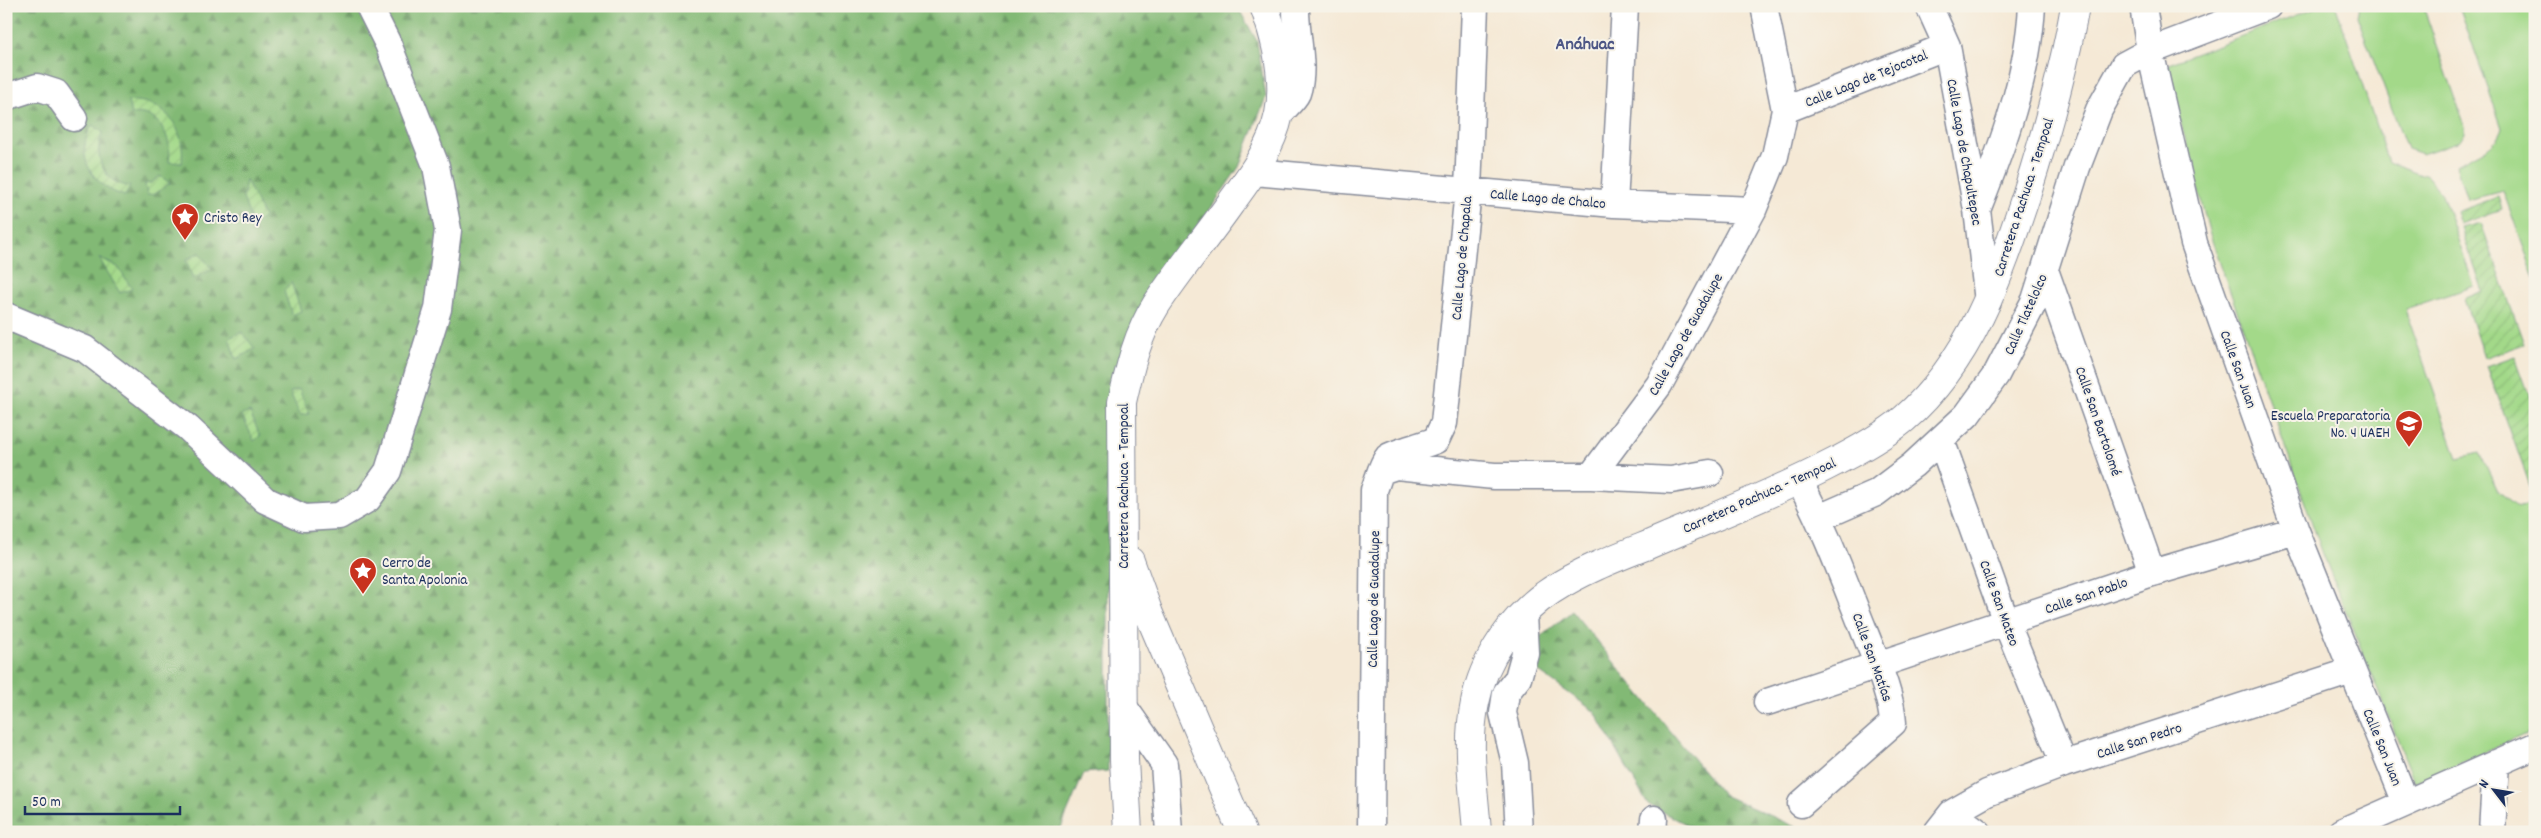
<svg xmlns="http://www.w3.org/2000/svg" width="2541" height="838" viewBox="0 0 2541 838" font-family="Dekko,sans-serif">
<style>
.grass{fill:#a3d989;stroke:#5f8474}
.forest{fill:url(#forest-firs);stroke:#4e746a}
.garden{fill:url(#garden-furrows);stroke:#5f8474}
.lines{fill:none;stroke-linecap:round;stroke-linejoin:round}
.minor-casing{stroke:#888c9a;stroke-width:29}
.major-casing{stroke:#888c9a;stroke-width:30}
.minor{stroke:#fff;stroke-width:26}
.major{stroke:#fff;stroke-width:28}
.labels{text-anchor:middle;stroke-width:4;stroke-linejoin:round;paint-order:stroke}
.street-label{font-size:15px;fill:#1b2f5e;stroke:#f7f3e8}
.poi-label{font-size:15px;fill:#1b2f5e;stroke:#f7f3e8;text-anchor:start}
.quarter-label{font-size:18px;font-weight:bold;fill:#4e5786;stroke:#f7f3e8}
</style>
<defs>
<pattern id="forest-firs" width="22" height="20" patternUnits="userSpaceOnUse" patternTransform="scale(1.25)"><rect width="22" height="20" fill="#82b975"/><path d="M5 1l3.5 6h-7zM16 11l3.5 6h-7z" fill="#6a9763"/></pattern>
<pattern id="garden-furrows" width="10" height="10" patternUnits="userSpaceOnUse" patternTransform="scale(1.25)"><rect width="10" height="10" fill="#a3d989"/><path d="M-1 1l2-2M0 10L10 0M9 11l2-2" fill="none" stroke="#8cbb79"/></pattern>
</defs>
<rect width="100%" height="100%" fill="#f7f3e8"/>
<filter id="ink" filterUnits="userSpaceOnUse"><feTurbulence type="fractalNoise" baseFrequency=".02" numOctaves="2"/><feDisplacementMap in="SourceGraphic" scale="10" xChannelSelector="R" yChannelSelector="G"/><feConvolveMatrix kernelMatrix="1 2 1 2 8 2 1 2 1" color-interpolation-filters="sRGB"/></filter>
<filter id="wash" filterUnits="userSpaceOnUse"><feTurbulence type="fractalNoise" baseFrequency=".0096" numOctaves="4" result="noise"/><feDisplacementMap in="SourceGraphic" scale="20" xChannelSelector="R" yChannelSelector="G"/><feGaussianBlur stdDeviation="1.12" result="paint"/><feColorMatrix in="noise" values="0 0 0 0 0 0 0 0 0 0 0 0 0 0 0 0 0 1.4 0 .05"/><feComposite in="paint" operator="in"/></filter>
<g filter="url(#wash)">
<rect width="100%" height="100%" fill="#f5e9d6"/>
<path class="grass" d="M2320,6H2336L2388,162L2427,176L2442,194L2474,286L2405,309L2457,458L2480,453L2498,491L2518,507L2535,505V730L2415,783L2323,554L2210,235L2166,65Z
M2359,6H2423L2465,126V133L2460,141L2422,154L2407,149L2357,16Z
M2459,6H2535V279L2503,191L2467,200L2456,165C2474,155 2496,149 2502,128Z"/>
<path class="forest" d="M6,6H1237L1257,41L1266,97L1239,167L1146,303L1111,382L1108,438V771L1084,773L1059,832H6Z
M1572,611L1723,795L1807,832H1702L1648,805L1595,712L1517,656Z"/>
<path class="garden" d="M128,101C165,99 186,128 182,163L169,162C173,138 159,109 131,114Z
M92,125L103,132C92,153 103,185 130,186L125,196C93,187 73,156 92,125Z
M160,176L170,183L155,194L147,195L145,184L151,183Z
M246,180L264,217L253,225L243,198Z
M2498,197L2502,209L2460,224L2456,212Z
M2481,223L2524,344L2484,358L2464,299L2483,291L2461,228Z
M199,253L212,269L193,279L186,260Z
M99,258L118,267L132,289L120,293Z
M291,282L301,311L292,315L284,291Z
M242,332L255,349L236,359L229,338Z
M2515,356L2535,411L2534,497L2487,366Z
M299,389L309,414L300,415L290,392Z
M250,412L260,436L254,441L242,415Z"/>
</g>
<g filter="url(#ink)">
<g class="lines">
<defs>
<path id="minor" d="M1929,6L1947,46L1977,210L1988,301
M2143,6L2150,51L2194,243L2296,531L2406,803
M6,97L37,87L56,93L74,118
M1785,110L1947,46
M1279,114C1284,108 1294,100 1297,93C1306,67 1295,33 1296,6
M1254,172L1614,204L1753,210
M1614,204L1625,6
M1977,210C2003,145 2028,77 2032,6
M2045,270L2152,573
M6,316L85,349L188,428L265,500L304,518L339,516L368,499L388,471L438,309L448,230L436,166L388,44L369,6
M1941,440L2006,622L2064,764
M1381,471L1396,466L1494,476H1591L1671,480L1710,473
M1591,476L1659,385L1753,210L1775,156L1785,110L1764,6
M1799,481C1825,528 1843,578 1863,628C1874,657 1891,691 1893,723L1801,804
M1819,518L1876,493L1913,465L1967,415L1996,375L2035,300L2077,167L2099,110L2124,65L2150,51L2268,6
M1767,702L2152,573L2296,531
M1124,707L1164,764L1169,832
M1952,813L1978,832
M1371,832L1374,490C1378,481 1381,465 1388,457C1391,454 1427,444 1436,440L1444,423L1468,191L1475,6
M1519,832L1515,763L1503,713L1506,693L1518,678L1525,653L1523,615
M1653,832L1654,819
M1937,832L1952,813L1987,793L2064,764L2352,671
M2341,832L2535,746
M2492,832L2496,763"/>
<path id="major" d="M1130,561L1149,614L1242,832
M1128,832L1124,760L1122,402C1130,367 1137,335 1156,305C1179,270 1206,238 1230,204C1250,177 1272,148 1279,114C1286,79 1276,39 1264,6
M1477,832C1474,790 1466,744 1475,703C1483,660 1514,614 1552,590C1581,571 1615,558 1648,545C1708,519 1769,496 1827,466C1853,453 1881,438 1904,419C1971,361 1999,277 2026,196C2046,133 2064,71 2075,6"/>
</defs>
<use href="#minor" class="minor-casing"/>
<use href="#major" class="major-casing"/>
<use href="#minor" class="minor"/>
<use href="#major" class="major"/>
</g>
</g>
<defs>
<symbol id="sight-pin" viewBox="-11 -11 22 30"><path d="M0 17L-7.5 6A9.5 9.5 0 1 1 7.5 6Z" fill="#c8321e" stroke="#f7f3e8"/><path d="M0-6L1.8-2.2L6-1.7L2.9 1.2L3.7 5.4L0 3.3L-3.7 5.4L-2.9 1.2L-6-1.7L-1.8-2.2Z" fill="#fff"/></symbol>
<symbol id="school-pin" viewBox="-11 -11 22 30"><path d="M0 17L-7.5 6A9.5 9.5 0 1 1 7.5 6Z" fill="#c8321e" stroke="#f7f3e8"/><path d="M0-5L7-2L0 1L-7-2ZM-4 1L0 2.5L4 1V4Q0 6-4 4Z" fill="#fff"/></symbol>
</defs>
<g fill-rule="evenodd">
<use href="#sight-pin" x="169" y="201" width="32" height="43"/>
<use href="#school-pin" x="2393" y="408" width="32" height="43"/>
<use href="#sight-pin" x="347" y="555" width="32" height="43"/>
</g>
<g class="labels">
<g class="street-label">
<text transform="translate(1866 78) rotate(-22)" y="5">Calle Lago de Tejocotal</text>
<text transform="translate(1965 152) rotate(80)" y="5">Calle Lago de Chapultepec</text>
<text transform="translate(2023 197) rotate(-72)" y="5">Carretera Pachuca - Tempoal</text>
<text transform="translate(1548 198) rotate(5)" y="5">Calle Lago de Chalco</text>
<text transform="translate(1461 258) rotate(-85)" y="5">Calle Lago de Chapala</text>
<text transform="translate(2025 314) rotate(-66)" y="5">Calle Tlatelolco</text>
<text transform="translate(1685 334) rotate(-61)" y="5">Calle Lago de Guadalupe</text>
<text transform="translate(2239 369) rotate(70)" y="5">Calle San Juan</text>
<text transform="translate(2099 421) rotate(71)" y="5">Calle San Bartolomé</text>
<text transform="translate(1123 486) rotate(-90)" y="5">Carretera Pachuca - Tempoal</text>
<text transform="translate(1759 495) rotate(-24)" y="5">Carretera Pachuca - Tempoal</text>
<text transform="translate(2086 595) rotate(-19)" y="5">Calle San Pablo</text>
<text transform="translate(1373 599) rotate(-89)" y="5">Calle Lago de Guadalupe</text>
<text transform="translate(2000 603) rotate(70)" y="5">Calle San Mateo</text>
<text transform="translate(1873 657) rotate(70)" y="5">Calle San Matías</text>
<text transform="translate(2139 740) rotate(-18)" y="5">Calle San Pedro</text>
<text transform="translate(2383 747) rotate(68)" y="5">Calle San Juan</text>
</g>
<g class="poi-label">
<text x="204" y="222">Cristo Rey</text>
<text x="2390" y="420" text-anchor="end">Escuela Preparatoria<tspan x="2390" dy="17">No. 4 UAEH</tspan></text>
<text x="382" y="567">Cerro de<tspan x="382" dy="17">Santa Apolonia</tspan></text>
</g>
<g class="quarter-label">
<text x="1585" y="49">Anáhuac</text>
</g>
</g>
<rect width="2541" height="838" fill="none" stroke="#f7f3e8" stroke-width="25"/>
<g transform="translate(2494 790) rotate(301)" stroke="#f7f3e8" stroke-width="4" paint-order="stroke">
<path d="M0-4L9 19L0 12L-9 19Z" fill="#1b2f5e"/>
<text y="-8" font-size="14" font-weight="bold" text-anchor="middle" fill="#1b2f5e">N</text>
</g>
<path d="M25 806v8h155v-8" fill="none" stroke="#1b2f5e" stroke-width="2.5"/>
<text x="32" y="806" font-size="15" fill="#1b2f5e" stroke="#f7f3e8" stroke-width="4" paint-order="stroke">50 m</text>
</svg>
